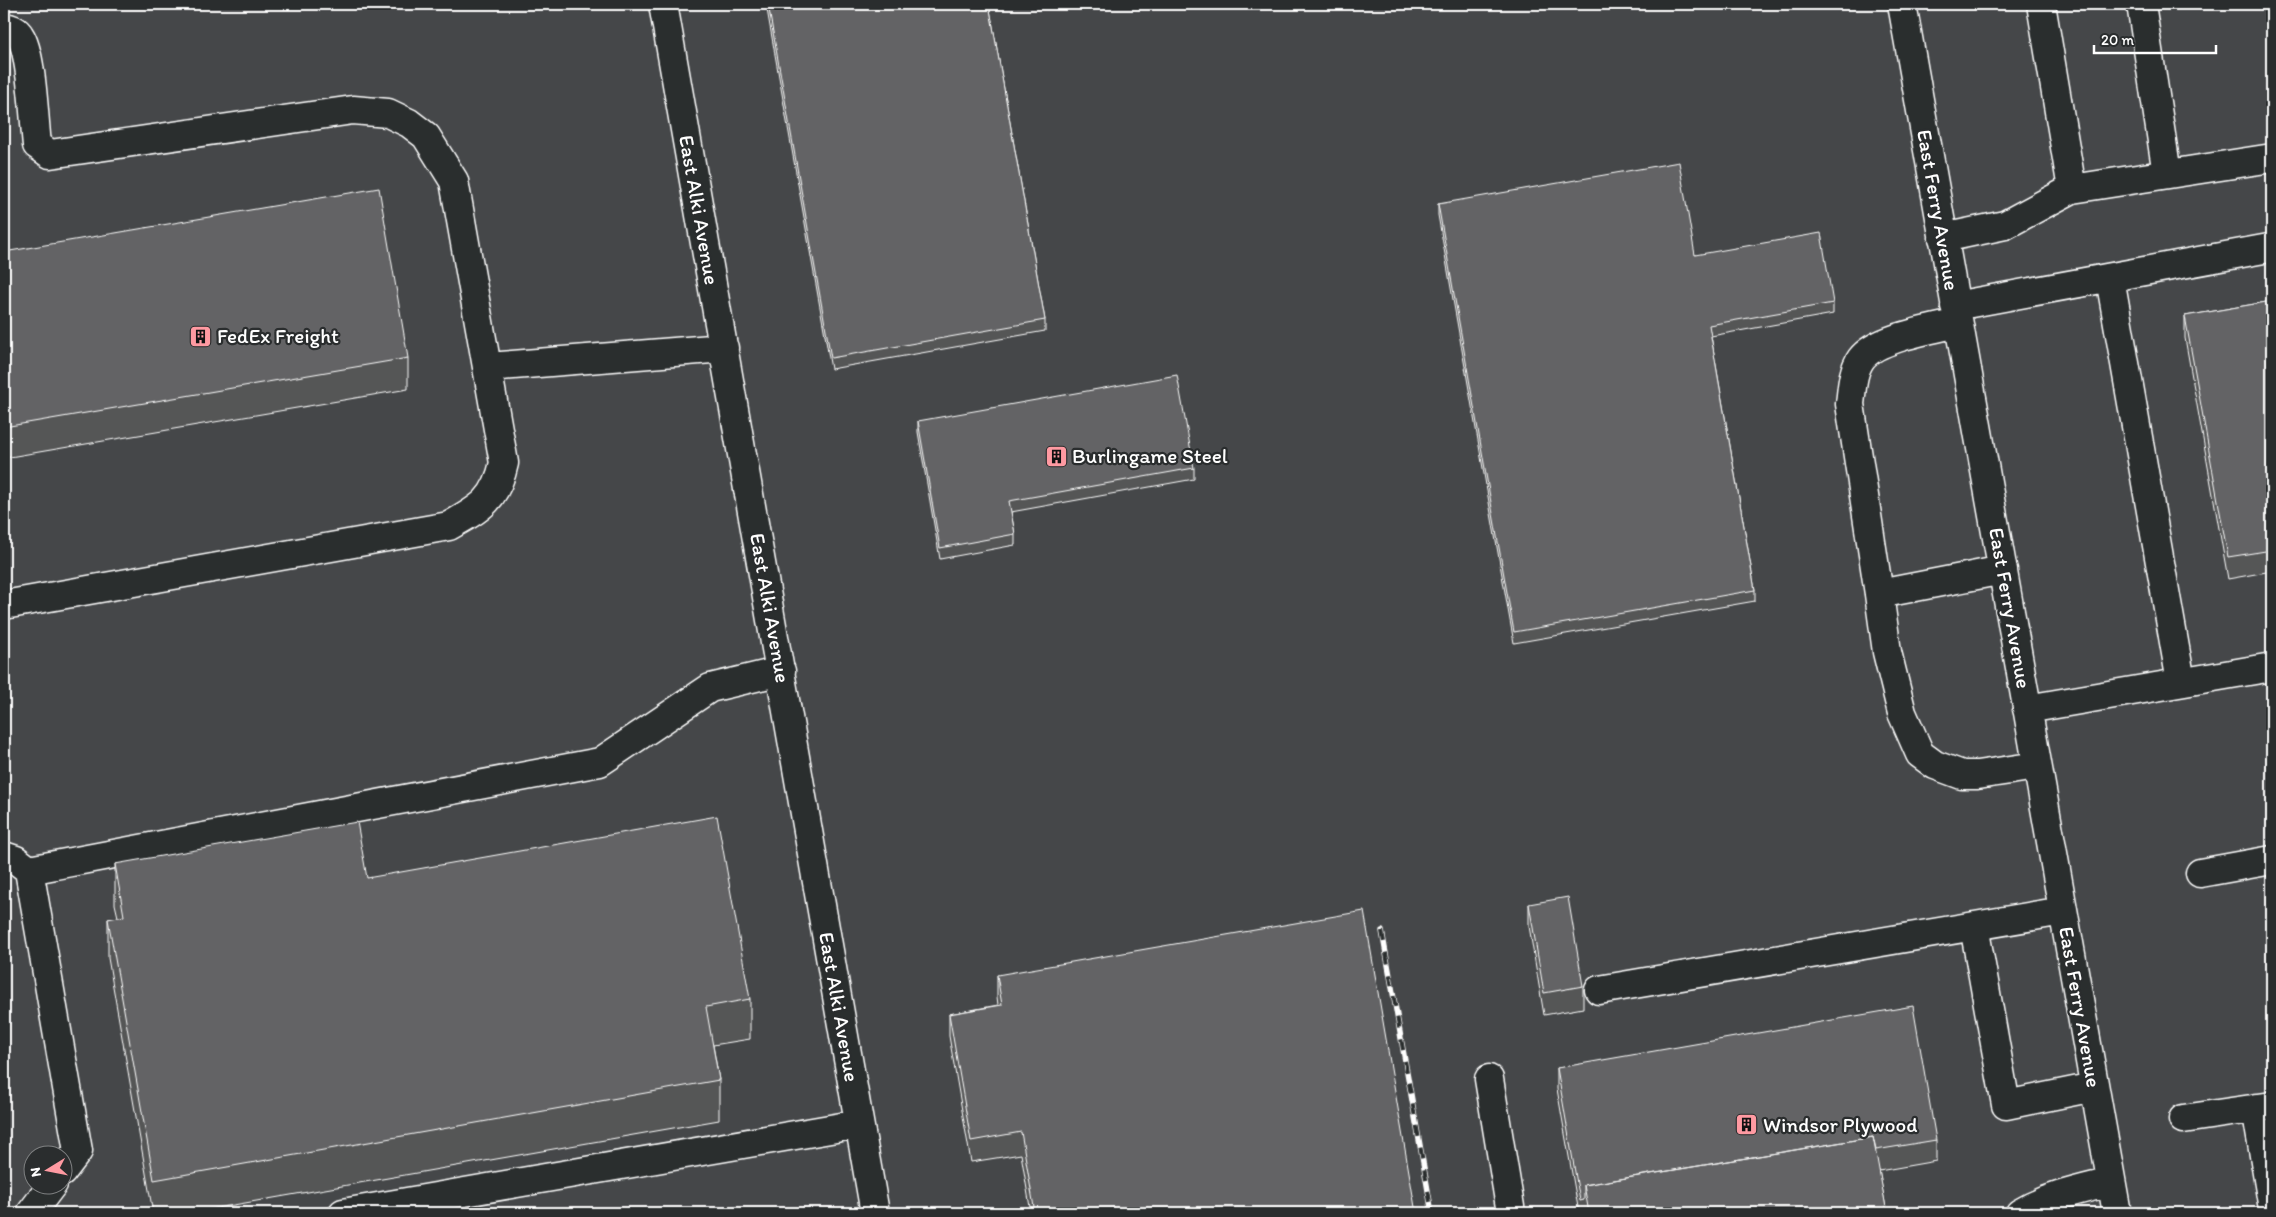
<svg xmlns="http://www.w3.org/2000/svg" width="2276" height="1217" viewBox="0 0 2276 1217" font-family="Itim,sans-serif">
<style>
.built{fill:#444748;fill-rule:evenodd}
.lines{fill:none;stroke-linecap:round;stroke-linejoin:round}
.minor-casing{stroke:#fff;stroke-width:31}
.minor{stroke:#2a2d2e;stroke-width:28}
.rail-casing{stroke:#fff;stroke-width:5.5}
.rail{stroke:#2a2d2e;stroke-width:4;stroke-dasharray:11;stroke-linecap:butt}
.wall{fill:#555657;stroke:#fff}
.building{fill:#636465;stroke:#fff}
.labels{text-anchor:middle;stroke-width:4.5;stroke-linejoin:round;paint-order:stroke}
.street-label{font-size:21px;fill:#fff;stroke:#2a2d2e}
.poi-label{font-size:21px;fill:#fff;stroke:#2a2d2e;text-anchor:start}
</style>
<rect width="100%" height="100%" fill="#373a3b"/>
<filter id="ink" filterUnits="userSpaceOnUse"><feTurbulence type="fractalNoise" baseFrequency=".02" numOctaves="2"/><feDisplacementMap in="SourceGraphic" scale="10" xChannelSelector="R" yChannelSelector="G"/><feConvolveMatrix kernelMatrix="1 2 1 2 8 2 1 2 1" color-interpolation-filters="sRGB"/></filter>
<g filter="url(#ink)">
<path class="built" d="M4,4H2272V1213H4ZM32,1154H62V1184H32Z"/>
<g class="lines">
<defs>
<path id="minor" d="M663,4L875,1213
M1902,4L2117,1213
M2041,4L2072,189
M2141,4L2167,174
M4,28C10,27 17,30 20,36C32,53 34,120 37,145L50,154L353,110L388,113L409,123L426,136L454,181L504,463C496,500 481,508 449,526L4,605
M1943,238L2005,225L2072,189L2272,158
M2110,278L2181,682
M1955,306L2269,248
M1958,323C1933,329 1876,338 1861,359C1852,372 1852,389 1850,404L1879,594L2003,570
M488,367L724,348
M1879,594L1887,652L1902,713L1920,754L1935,765L1962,775H1977L2037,766
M2027,709L2272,667
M4,856L16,860L29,870L78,1151L62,1172
M29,870L600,762L710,688L781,671
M2200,873L2272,860
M1974,926L2006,1105L2094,1087
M1599,990L2063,911
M1489,1079L1511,1213
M2256,1108L2272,1203
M2183,1119L2272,1106
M31,1213L53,1184
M343,1213L859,1124
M2020,1213C2049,1196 2079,1190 2111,1182"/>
</defs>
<use href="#minor" class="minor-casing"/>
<use href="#minor" class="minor"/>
<defs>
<path id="rail" d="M1382,931L1432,1213"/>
</defs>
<use href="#rail" class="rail-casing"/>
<use href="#rail" class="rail"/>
</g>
<path class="wall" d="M766,4H989L1045,320V331L831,369Z
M1438,204L1695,255L1833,303V314L1711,336L1755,590V601L1514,643L1438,215Z
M4,252L408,358V389L4,458Z
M2272,301V571L2228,579L2185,338V316Z
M918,421L1194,468V479L1011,512L1015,534V545L940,559L918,432Z
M115,864L367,878L750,999V1039L713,1045L719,1080V1120L188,1213H153L108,958V919L118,917L115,904Z
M1529,904L1583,986V1008L1544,1015L1529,926Z
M997,975L1416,1213H1031L1021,1154L971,1162L949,1036V1014L998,1005L997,997Z
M1557,1068L1936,1140V1161L1879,1171L1887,1213H1579L1557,1089Z"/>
<path class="building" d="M768,4H989L1045,320L831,358Z
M1679,162L1695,255L1821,233L1833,303L1709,325L1755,590L1514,632L1438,204Z
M379,188L408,358L4,427V252Z
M2272,301V550L2228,557L2185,316Z
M1177,375L1194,468L1009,501L1015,534L940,548L918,421Z
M717,816L750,999L706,1007L719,1080L154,1180L108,919L124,916L115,864L357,822L367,878Z
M1568,897L1583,986L1544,993L1529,904Z
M1364,911L1416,1213H1035L1021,1132L971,1141L949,1014L1002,1005L997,975Z
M1913,1006L1936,1140L1876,1150L1873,1137L1584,1185V1200L1580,1201L1557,1068Z
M1873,1137L1887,1213H1589L1584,1185Z"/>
</g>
<defs>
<symbol id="building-square" viewBox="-11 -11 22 22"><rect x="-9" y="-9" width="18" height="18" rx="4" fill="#ff9aa2" stroke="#2a2d2e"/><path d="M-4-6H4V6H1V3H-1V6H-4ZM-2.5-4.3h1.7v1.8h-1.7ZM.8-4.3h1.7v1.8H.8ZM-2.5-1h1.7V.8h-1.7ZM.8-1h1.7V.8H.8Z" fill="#111"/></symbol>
</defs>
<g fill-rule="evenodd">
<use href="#building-square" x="188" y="324" width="25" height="25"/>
<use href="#building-square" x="1044" y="444" width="25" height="25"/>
<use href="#building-square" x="1734" y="1112" width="25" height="25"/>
</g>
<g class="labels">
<g class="street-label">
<text transform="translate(699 210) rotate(80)" y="7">East Alki Avenue</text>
<text transform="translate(1938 210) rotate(80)" y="7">East Ferry Avenue</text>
<text transform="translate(770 608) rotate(80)" y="7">East Alki Avenue</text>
<text transform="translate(2010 608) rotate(80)" y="7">East Ferry Avenue</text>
<text transform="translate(839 1007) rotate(80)" y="7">East Alki Avenue</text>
<text transform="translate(2080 1007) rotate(80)" y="7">East Ferry Avenue</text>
</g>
<g class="poi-label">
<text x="217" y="343">FedEx Freight</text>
<text x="1072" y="463">Burlingame Steel</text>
<text x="1763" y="1132">Windsor Plywood</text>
</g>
</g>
<rect width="2276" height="1217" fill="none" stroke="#2a2d2e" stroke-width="20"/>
<rect x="10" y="10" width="2256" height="1197" fill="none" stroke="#fff" stroke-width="2" filter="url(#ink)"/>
<g transform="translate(48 1170) rotate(260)"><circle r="24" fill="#2a2d2e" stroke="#7f8182"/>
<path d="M0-4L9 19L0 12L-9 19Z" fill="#ff9aa2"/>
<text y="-8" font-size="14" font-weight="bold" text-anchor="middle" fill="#ffffff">N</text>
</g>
<path d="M2094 45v8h122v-8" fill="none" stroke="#ffffff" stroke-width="2.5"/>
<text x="2101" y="45" font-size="15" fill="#ffffff" stroke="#2a2d2e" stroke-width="4" paint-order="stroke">20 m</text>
</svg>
